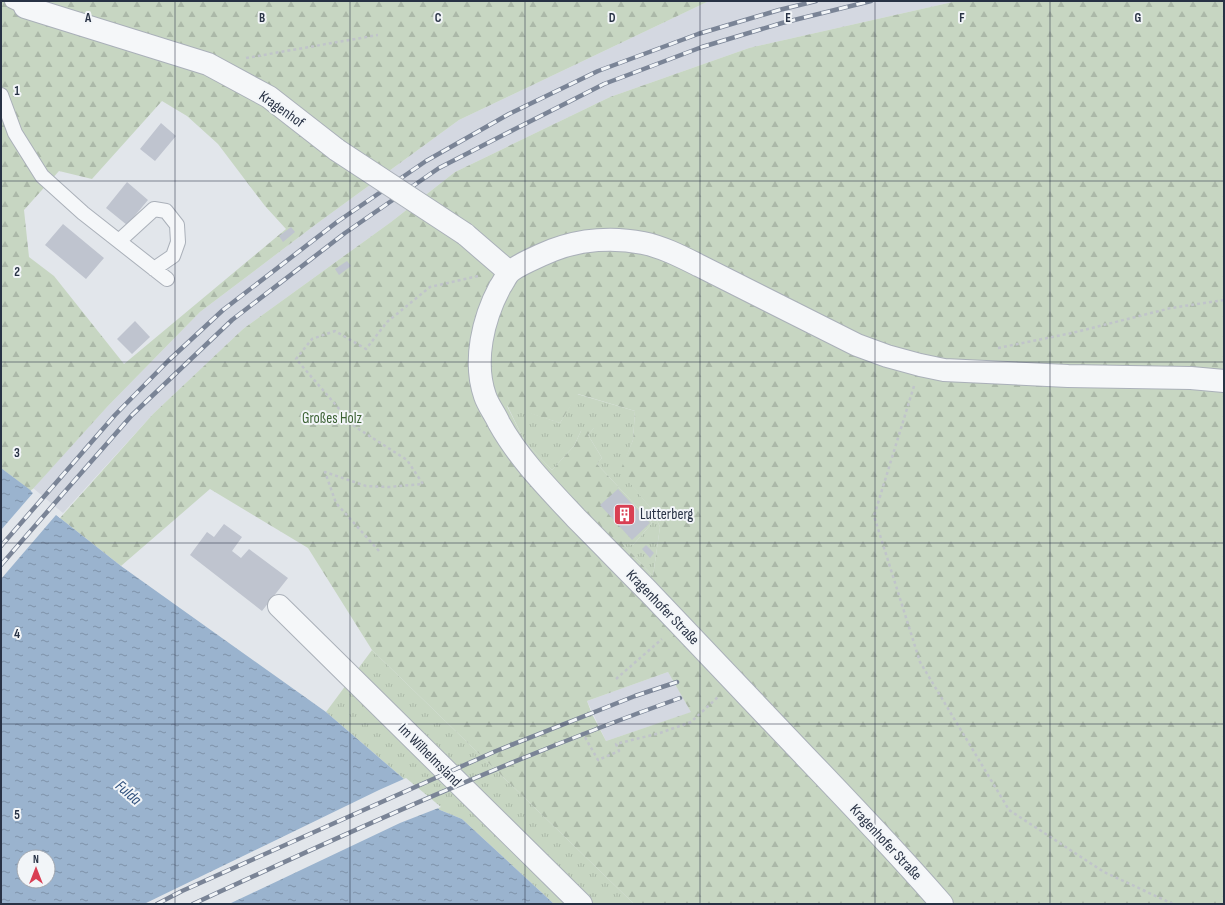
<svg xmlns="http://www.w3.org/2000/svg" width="1225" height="905" viewBox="0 0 1225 905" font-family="'Sofia Sans Condensed',sans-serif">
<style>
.built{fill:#d4d8e1}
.grass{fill:url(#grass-tufts)}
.forest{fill:url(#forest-firs);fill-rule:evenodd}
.water{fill:url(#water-ripples);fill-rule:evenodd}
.pier{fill:#e2e6eb}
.building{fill:#bfc4cf}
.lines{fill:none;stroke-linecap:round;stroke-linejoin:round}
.service-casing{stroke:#aab0b9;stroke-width:16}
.minor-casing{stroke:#aab0b9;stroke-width:24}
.tertiary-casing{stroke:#aab0b9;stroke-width:24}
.path{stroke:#c0c4ca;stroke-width:2.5;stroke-dasharray:3 3;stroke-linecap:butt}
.service{stroke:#f5f7f9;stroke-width:14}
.minor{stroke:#f5f7f9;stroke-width:22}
.tertiary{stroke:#f5f7f9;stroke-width:22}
.rail-casing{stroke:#7a8496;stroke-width:4.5}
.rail{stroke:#f2f5f8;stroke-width:3;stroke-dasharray:9;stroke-linecap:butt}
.minor-bridge-casing{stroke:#aab0b9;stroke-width:24;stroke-linecap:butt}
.minor-bridge{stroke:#f5f7f9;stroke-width:22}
.grid{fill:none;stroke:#283245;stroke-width:1;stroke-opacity:0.55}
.labels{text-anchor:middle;stroke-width:4;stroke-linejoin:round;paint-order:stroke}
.street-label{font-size:15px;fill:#283245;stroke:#f2f5f8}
.park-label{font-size:15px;fill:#3c6234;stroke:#f2f5f8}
.poi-label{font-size:15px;fill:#283245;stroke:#f2f5f8;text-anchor:start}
.water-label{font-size:16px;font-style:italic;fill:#2f507d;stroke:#f2f5f8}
.grid-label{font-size:13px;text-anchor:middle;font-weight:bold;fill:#283245;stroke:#f2f5f8;stroke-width:4;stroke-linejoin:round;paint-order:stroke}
</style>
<defs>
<pattern id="grass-tufts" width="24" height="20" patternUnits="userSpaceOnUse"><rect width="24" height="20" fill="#c7d6c2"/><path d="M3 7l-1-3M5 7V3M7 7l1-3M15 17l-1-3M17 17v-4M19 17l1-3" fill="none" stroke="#abb8a8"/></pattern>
<pattern id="forest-firs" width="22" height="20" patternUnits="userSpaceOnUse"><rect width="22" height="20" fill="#c7d6c2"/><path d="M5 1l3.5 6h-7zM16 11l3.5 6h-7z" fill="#abb8a8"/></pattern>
<pattern id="water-ripples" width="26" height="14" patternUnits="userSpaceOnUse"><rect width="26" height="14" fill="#9ab3ce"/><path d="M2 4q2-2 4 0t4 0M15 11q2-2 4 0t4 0" fill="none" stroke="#7e92a9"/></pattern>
</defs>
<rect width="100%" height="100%" fill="#e2e6eb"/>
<path class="built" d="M709,1H957L749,48L610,97L455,172L391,222L243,329L153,414L63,513L33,488L107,407L200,312L315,225L459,120Z
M668,672L692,712L606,741L587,701Z"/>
<path class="grass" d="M577,394L635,411L633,440L621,471L652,510L660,527L653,576L621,542L633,545L652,523L597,464L602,458L588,435L594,428L581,431L574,446L552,470L525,442L507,405L560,423Z
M372,650L634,904H554L462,819L440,810L326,712Z"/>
<path class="forest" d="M1,1H709L459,120L315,225L200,312L107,407L31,491L1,468ZM162,101L187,116L218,144L265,206L286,229L124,364L54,276L29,257L24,210L59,171L92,179Z
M957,1H1224V904H634L372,650L308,548L210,489L121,566L60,518L153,414L243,329L391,222L455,172L610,97L749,48ZM578,394L635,411L633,440L620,471L652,510L660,527L653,576L622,543L633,545L652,523L597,464L602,458L588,435L595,427L588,425L581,431L574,446L552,470L525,442L507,406L560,423ZM668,672L691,712L606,741L592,714L587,701Z"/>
<path class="water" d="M1,468L29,489L60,518L121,566L326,712L440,810L462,819L554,904H1ZM24,857H48V881H24Z"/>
<path class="pier" d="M32,489L61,516L60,518L56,515L1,579V530L33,493L31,491Z
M406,778L441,807L400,823L229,904H144L379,790Z"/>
<path class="building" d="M161,123L176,136L155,161L140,149Z
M127,182L148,200L127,225L106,208Z
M63,224L104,258L86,279L45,245Z
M291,227L295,232L283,242L279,236Z
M347,261L351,266L339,275L335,269Z
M135,321L150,337L132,354L117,339Z
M618,489L650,523L632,540L600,505Z
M224,524L242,537L232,551L241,558L249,549L288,578L262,611L190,555L207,532L214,537Z
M646,545L654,553L650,558L642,549Z"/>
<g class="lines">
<defs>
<path id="service" d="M12,1L25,7
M1,95L15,133L42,176L83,213L167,279
M119,241L154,209L166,211L177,225L178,242L173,256L154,269"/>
<path id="minor" d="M25,7L208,64L269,97L337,150
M465,234L509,272
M279,606L581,904"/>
<path id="tertiary" d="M942,904C897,852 850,803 803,754C751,700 700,645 648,591C624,567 600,542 576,518C548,488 519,459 499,423C495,414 488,405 485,396C473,361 483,319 500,287C503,283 505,278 508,274C513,267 543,254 553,250C581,239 614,237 643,243C663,247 682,257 700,266L857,345L887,356L920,365L944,370L1068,376L1191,378L1224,381"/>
</defs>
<use href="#service" class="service-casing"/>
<use href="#minor" class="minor-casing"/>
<use href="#tertiary" class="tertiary-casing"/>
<path class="path" d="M246,58L378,35
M998,348L1072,333L1171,308L1224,300
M914,386L874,516L920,662L1009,810L1104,872L1173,904
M379,551L336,503L325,472L366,486L389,487L423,484L407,460L354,426L296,359L312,339L335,331L366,349L387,322L430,287L478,276
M616,679L662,639
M582,732L598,760L619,751L616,744L660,733L691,722L719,696"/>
<use href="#service" class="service"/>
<use href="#minor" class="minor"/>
<use href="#tertiary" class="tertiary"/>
<defs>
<path id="rail" d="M1,546L115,415L168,361L223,310L337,222L426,161L509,114L598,71L698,34L779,10L816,1
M1,565L54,504L132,415L232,320L345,233L439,168L517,128L604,84L702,47L782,23L871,1
M157,904L182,891L496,751L635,696L677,682
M193,904C353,830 514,757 680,698"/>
</defs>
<use href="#rail" class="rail-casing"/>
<use href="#rail" class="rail"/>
<defs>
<path id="minor-bridge" d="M337,150L465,234"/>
</defs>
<use href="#minor-bridge" class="minor-bridge-casing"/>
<use href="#minor-bridge" class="minor-bridge"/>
</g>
<path class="grid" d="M175,1V904M350,1V904M525,1V904M700,1V904M875,1V904M1050,1V904M1,181H1224M1,362H1224M1,543H1224M1,724H1224"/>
<defs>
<symbol id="building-square" viewBox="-11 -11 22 22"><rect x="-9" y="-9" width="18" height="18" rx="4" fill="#d93e53" stroke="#f2f5f8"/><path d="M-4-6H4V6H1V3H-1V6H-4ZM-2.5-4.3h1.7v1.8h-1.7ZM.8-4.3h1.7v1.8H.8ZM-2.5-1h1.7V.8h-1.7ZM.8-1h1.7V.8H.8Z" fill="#fff"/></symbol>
</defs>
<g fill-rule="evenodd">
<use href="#building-square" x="612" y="502" width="25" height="25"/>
</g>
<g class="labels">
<g class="street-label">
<text transform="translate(282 109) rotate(35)" y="5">Kragenhof</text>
<text transform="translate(663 607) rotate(46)" y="5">Kragenhofer Straße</text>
<text transform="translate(430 755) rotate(45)" y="5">Im Wilhelmsland</text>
<text transform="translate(886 842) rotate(47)" y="5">Kragenhofer Straße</text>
</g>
<g class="park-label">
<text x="332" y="423">Großes Holz</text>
</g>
<g class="poi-label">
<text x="640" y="519">Lutterberg</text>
</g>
<g class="water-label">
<text transform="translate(129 792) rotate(41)" y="6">Fulda</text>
</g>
</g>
<g class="grid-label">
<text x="88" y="22">A</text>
<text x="262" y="22">B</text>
<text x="438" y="22">C</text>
<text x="612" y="22">D</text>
<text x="788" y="22">E</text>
<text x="962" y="22">F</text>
<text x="1138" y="22">G</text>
<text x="17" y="95">1</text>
<text x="17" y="276">2</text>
<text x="17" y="457">3</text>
<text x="17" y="638">4</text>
<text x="17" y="819">5</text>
</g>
<rect width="1225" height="905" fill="none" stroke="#283245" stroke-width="4"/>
<g transform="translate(36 869)"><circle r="19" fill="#f2f5f8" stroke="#a1a7b0"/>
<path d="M0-3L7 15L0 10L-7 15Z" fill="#d93e53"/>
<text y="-6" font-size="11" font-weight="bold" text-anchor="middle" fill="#283245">N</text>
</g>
</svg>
